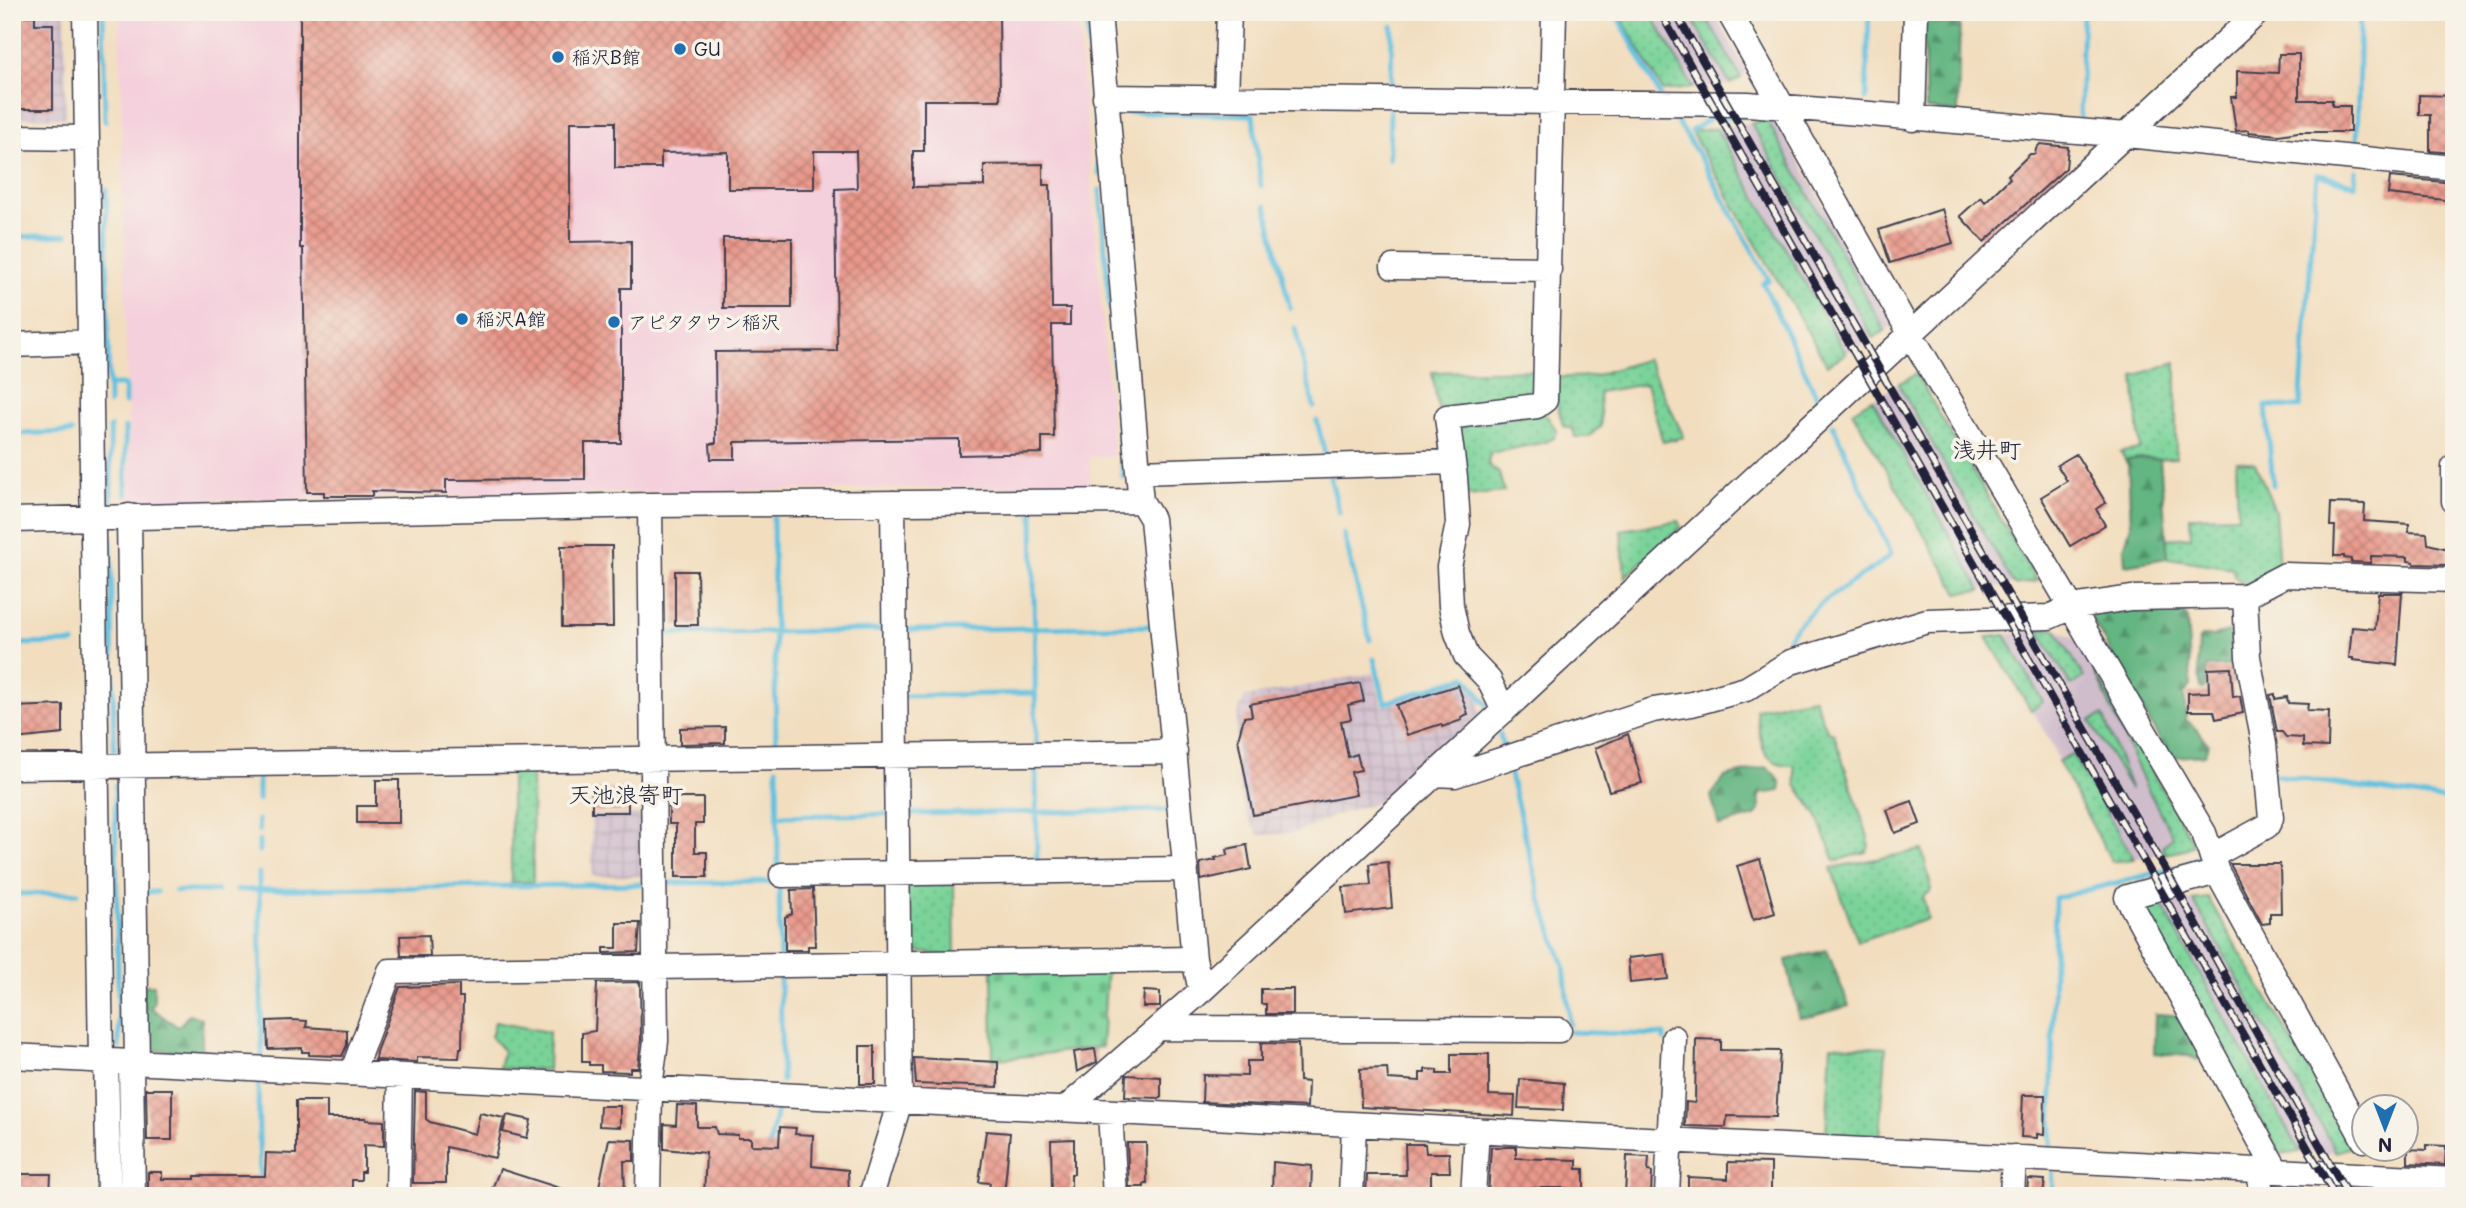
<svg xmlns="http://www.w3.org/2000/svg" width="2466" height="1208" viewBox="0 0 2466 1208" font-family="Mali,'Klee One',sans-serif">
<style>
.built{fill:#f4cfdc}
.industrial{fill:url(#industrial-grid)}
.railway{fill:#d0bdcc}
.grass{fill:url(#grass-dots);stroke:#4e7a6a;stroke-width:2}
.forest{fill:url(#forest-firs);stroke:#426c5e;stroke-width:2}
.cemetery{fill:url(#cemetery-stones);stroke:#4e7a6a;stroke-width:2}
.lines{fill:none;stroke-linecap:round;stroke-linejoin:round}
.stream{stroke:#61c0df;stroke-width:5}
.building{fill:url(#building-cross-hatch)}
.minor-casing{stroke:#413e4f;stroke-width:27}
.minor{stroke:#fff;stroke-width:24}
.rail-casing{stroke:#22223b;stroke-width:8}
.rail{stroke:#f7f3e8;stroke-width:5;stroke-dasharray:16;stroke-linecap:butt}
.poi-dot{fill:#1f6fb2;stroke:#f7f3e8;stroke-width:2.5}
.labels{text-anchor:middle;stroke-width:7;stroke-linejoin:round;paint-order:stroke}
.poi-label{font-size:19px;fill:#22223b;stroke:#f7f3e8;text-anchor:start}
.quarter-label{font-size:23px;fill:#22223b;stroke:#f7f3e8}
</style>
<defs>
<pattern id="industrial-grid" width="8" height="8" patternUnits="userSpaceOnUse" patternTransform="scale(1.75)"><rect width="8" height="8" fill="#d0bdcc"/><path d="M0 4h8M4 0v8" fill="none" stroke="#b2a2b0"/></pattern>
<pattern id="grass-dots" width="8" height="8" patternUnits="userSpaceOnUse" patternTransform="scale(1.75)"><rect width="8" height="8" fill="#7ad399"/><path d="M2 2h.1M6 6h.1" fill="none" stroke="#69b585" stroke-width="1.8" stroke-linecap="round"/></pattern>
<pattern id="forest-firs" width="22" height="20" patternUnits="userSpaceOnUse" patternTransform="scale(1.75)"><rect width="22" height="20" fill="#63b581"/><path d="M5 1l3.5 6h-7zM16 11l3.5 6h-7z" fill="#51936b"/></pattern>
<pattern id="cemetery-stones" width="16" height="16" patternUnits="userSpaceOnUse" patternTransform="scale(1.75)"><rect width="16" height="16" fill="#7ad399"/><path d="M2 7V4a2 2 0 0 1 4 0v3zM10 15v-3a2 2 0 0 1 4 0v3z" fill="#69b585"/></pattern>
<pattern id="building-cross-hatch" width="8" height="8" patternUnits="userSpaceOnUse" patternTransform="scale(1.75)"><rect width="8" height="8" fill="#e9988a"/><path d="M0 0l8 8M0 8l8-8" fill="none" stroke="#bc7c72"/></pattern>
</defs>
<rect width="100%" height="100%" fill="#f7f3e8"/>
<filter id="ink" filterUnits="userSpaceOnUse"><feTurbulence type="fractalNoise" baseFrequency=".0143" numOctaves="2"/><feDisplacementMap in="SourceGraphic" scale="14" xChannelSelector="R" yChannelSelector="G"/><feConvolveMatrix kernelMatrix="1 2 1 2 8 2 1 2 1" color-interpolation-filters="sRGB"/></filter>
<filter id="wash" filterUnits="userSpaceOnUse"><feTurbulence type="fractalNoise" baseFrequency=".00686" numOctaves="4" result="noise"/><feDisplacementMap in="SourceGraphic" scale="28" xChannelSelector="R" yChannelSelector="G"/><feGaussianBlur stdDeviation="1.57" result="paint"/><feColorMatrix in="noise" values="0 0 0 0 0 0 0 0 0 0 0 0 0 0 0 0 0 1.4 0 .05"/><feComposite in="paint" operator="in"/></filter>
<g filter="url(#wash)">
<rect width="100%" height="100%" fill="#f2debf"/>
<path class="built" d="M119,12H1077L1114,456L1089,457L1090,485L130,501Z"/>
<path class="industrial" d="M12,12H65L66,118H12Z
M1374,673L1382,707L1463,679L1482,703L1478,707L1482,713L1387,800L1339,814L1298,832L1259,836L1247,816L1240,791L1236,746V724L1240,707L1245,697Z
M591,815H647V876H592Z"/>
<path class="railway" d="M1618,12H1713L1748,73L1730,84L1663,91Z
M1775,119L1892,326L1827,365L1691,132Z
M1916,374L2037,581L1958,593L1852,411Z
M2055,628L2077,640L2194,845L2180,851L2112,862L2063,771L2049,739L1988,637Z
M2208,898L2354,1146L2336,1152H2300L2281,1155L2139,907Z"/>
<path class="grass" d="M1618,12H1650L1693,88L1663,91Z
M1688,12H1703L1741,78L1730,84Z
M1767,120L1885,331L1873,338L1751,123Z
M1716,128L1846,354L1827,365L1691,132Z
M1647,359L1684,437L1663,442L1646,384L1599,392L1601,426L1588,437H1575L1573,429L1563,426L1551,378L1593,376Z
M2176,362V458L2125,460L2121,452L2140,449L2134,376Z
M1541,370L1536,396L1438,409L1432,372Z
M1916,374L2037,581L2014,585L1898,384Z
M1872,399L1981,590L1958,593L1852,411Z
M1540,412L1546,415L1557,431L1554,438L1546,442L1491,453L1488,460L1489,466L1499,473L1504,492L1468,496L1457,427Z
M2236,461L2255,463L2275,511L2279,569L2245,585L2234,576L2233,568L2168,558L2166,539L2191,537L2190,517L2238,516Z
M1678,521L1681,528L1625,577L1621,530Z
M2055,628L2084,677L2071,685L2038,630Z
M2005,635L2043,702L2031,710L1987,637Z
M2094,670L2194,845L2180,851L2165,854L2162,847L2173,837L2146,786Z
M1814,698L1827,730L1834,734L1868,837L1869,846L1866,852L1835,861L1817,815L1796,785L1794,765C1758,766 1761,737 1756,709Z
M2103,715L2131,790L2090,721Z
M2072,754L2134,859L2112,862L2058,761Z
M511,769H532L533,882H511Z
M1922,850L1932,890L1923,897L1928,919L1858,941L1831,868Z
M954,883L955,956L908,951L907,884Z
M2208,898L2354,1146L2336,1152L2193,900Z
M2161,904L2300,1152L2281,1155L2139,907Z
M495,1022L549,1032L548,1070L499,1068L503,1050L491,1037Z
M1831,1045L1886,1048L1880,1137L1826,1134Z"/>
<path class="forest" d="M1923,12H1960L1958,113L1926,109Z
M2142,458L2160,459L2168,558L2125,565L2124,548L2131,526L2128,465L2125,460Z
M2155,607L2183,612L2187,617L2191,686L2184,694L2186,720L2197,729L2208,744L2205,755L2174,757L2166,751L2087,610Z
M2229,632L2235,635L2233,641V652L2240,655L2244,683H2234L2233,667L2231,665L2207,667L2205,688L2201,689L2198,660L2199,639L2203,636H2214Z
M1766,767C1775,773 1783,779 1780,791L1759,794L1760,809L1755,816L1719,826L1711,796L1725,777Z
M1827,950L1849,1006L1813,1016L1799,1017L1786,960Z
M141,985H154V1003L151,1008L178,1027L190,1014L202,1019V1053L150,1050L142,1041Z
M2155,1014L2188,1016L2201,1053L2198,1060L2189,1056L2154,1053Z"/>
<path class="cemetery" d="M1107,965L1102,1047L993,1060L992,966Z"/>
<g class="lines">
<path class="stream" d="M103,12L105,121
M1086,12L1095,123
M1615,12L1660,95
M1391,88L1392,26
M1866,99L1869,12
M1120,112L1253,115L1261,186
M1670,115H1673L1700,157L1769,280L1763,283L1818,399
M2080,121L2083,12
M1691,131L1710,118L1747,116
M2357,146L2360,12
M1097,148L1099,173
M1389,159L1390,111
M106,190L109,404
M1100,190L1110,310
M1266,206L1290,308
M12,237L67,235
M1111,321L1119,426
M1295,328L1314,407
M109,385H125V403
M1317,421L1325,454
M110,427L111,501
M125,428L126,495
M1119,432L1123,477
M12,434L72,432
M1330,476L1339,512
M2273,485L2266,406L2300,407L2317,174L2355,185L2356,171
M1033,513L1036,743
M773,517L776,748
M1344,534L1370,640
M111,538L114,750
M906,630L1155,626
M662,634L884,630
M1788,638C1805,613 1830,597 1855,580C1867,571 1880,566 1891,554L1833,425
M12,644L74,643
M1374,659L1385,703L1466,677L1487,705
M904,696L1035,693
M1500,734L1504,753
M1036,764L1037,863
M1508,766L1540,897L1564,966L1570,1024
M777,768L778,868
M2275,775L2454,801
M258,776V800
M115,785L119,1047
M906,814L1173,810
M777,816L888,814
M258,820L259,831
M259,841V851
M259,873L262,1055
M779,881L780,958
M667,883L777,882
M237,890L646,884
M176,891H217
M142,892H157
M12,894L78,893
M780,972L782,1081
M1570,1032L1664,1035V1040
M258,1082L260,1182
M2051,1146L2055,898L2176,868L2199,857
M768,1152L777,1110
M2052,1196L2053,1173"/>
</g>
<g id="blocks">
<path class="building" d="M300,12H999L1000,100H924V151H913V187L984,186V165L1043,164V185H1050L1052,308H1070V325H1052L1054,437H1042V453L959,455V439L735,442V459H711L710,444L716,443L715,352L837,351L835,189L857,188L856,151H814V189H728V152L661,153V168H615V122H570V242L631,241V288H621V443H585V479L446,480V493L372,491V496H324V492H307L303,248H300Z
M12,16H35V24H53V109H12Z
M2279,54H2299V100H2332V106H2350V132H2298L2279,135L2249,132V130L2236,131L2231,97H2237V71L2278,73Z
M2419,95L2454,96V153L2430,151V115H2419Z
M2040,144L2068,147L2066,168L1984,242L1960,216L1981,197L1985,202L2010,178L2008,175L2030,154H2035L2036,149Z
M2390,177L2454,183V201L2388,194Z
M1942,209L1953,243L1890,263L1879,230Z
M723,238H792V308H723Z
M2076,454L2106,503L2096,509L2105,525L2070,546L2041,497L2067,481L2057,465Z
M2331,503L2365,504L2364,521L2409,524V532L2427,533L2428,544L2448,549L2447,565L2414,564V562L2408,561V557L2371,556V563L2351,562V559L2344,558V556H2334L2335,526H2330Z
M561,546H612L613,627H562Z
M675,571H697L698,625H675Z
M2378,593H2402L2397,665L2353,660V658H2349L2352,627L2375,629Z
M2231,668L2233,697L2240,696L2243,713L2216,719L2214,711H2188V693L2209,692L2208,669Z
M1360,683L1364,701L1348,705L1351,719L1341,721L1348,757L1357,754L1361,770L1351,772L1356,795L1253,815L1238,739L1244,717L1252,716L1250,704Z
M1458,685L1468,714L1461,717L1462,720L1442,727L1441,724L1407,735L1396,705Z
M2275,694V699L2287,697L2288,703L2308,704L2307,710L2329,711L2328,747L2303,746V738L2286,737L2282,732H2277L2270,695Z
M63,705V734L14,739L13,707Z
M725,727V743L680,744V728Z
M1628,734L1642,783L1609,791L1595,748Z
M376,780H399V823H357V806H376Z
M592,790H628V812H592Z
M669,798H703V824H695V852H707V877H676V824H669Z
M1912,801L1920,824L1895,833L1887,810Z
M1247,845L1251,869L1201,880L1200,863L1216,860L1215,858L1228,855L1227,849Z
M1760,859L1775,913L1753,920L1737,866Z
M1388,862L1392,908L1346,914L1343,887L1371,885L1369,864Z
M2230,864H2280L2281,913H2270V923L2262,924Z
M813,889L815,946H808V950H785V917L792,914L791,890Z
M617,923H640L638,952L604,953V948H617Z
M429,935L430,956H401L400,936Z
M1665,954L1668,979L1630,983L1628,958Z
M640,982L641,1040L638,1068H630V1072L601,1071V1065H589V1062H582V1033L595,1031L597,983Z
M459,985V997H463L462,1048H460L459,1058L417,1057V1062L375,1060L376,1052L400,987Z
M1261,989H1293V1014H1266V1004H1261Z
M1144,991L1160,992V1007H1143Z
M292,1020L307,1021L306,1027L347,1030V1045L342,1056L309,1055V1052H302V1048L268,1049L267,1021Z
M1696,1039L1721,1040V1050L1780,1051L1776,1117L1727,1116L1726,1127L1685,1126L1686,1102L1695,1103Z
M1261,1043L1298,1044L1299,1081L1308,1082L1307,1107L1202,1102L1203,1075L1247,1076V1061H1261Z
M860,1046H875V1084H860Z
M1095,1049L1097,1062L1077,1072L1074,1052Z
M1451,1054H1489V1095L1515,1096L1514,1116L1361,1107L1360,1069L1387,1068L1388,1079L1420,1081V1073H1425V1069L1437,1070V1074H1451Z
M914,1058L998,1062V1087L916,1084Z
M1126,1075L1161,1077V1098L1125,1097Z
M1520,1079L1564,1083L1563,1110L1518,1108Z
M146,1089H172V1140H147Z
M415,1091L426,1092V1119L430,1122L475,1134L480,1113L504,1118L495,1158L446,1147V1183H413Z
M2023,1095H2045L2044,1135L2037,1134V1138L2021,1137Z
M296,1101H327V1118H366V1120L384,1121V1146L364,1145V1172H361V1180H352V1196H148V1172H162V1179H195V1176H265L266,1153L296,1154Z
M677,1105L697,1106V1127H715L717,1134L738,1135V1138H751V1145L779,1146L780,1127L796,1128L795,1134L813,1135L812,1166L848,1170L849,1195L753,1191L752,1196H704L706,1153L664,1149V1124L676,1125Z
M600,1106H620V1127L599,1126Z
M507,1115L531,1120L527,1138L503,1132Z
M986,1131L1010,1133L1004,1196H988L990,1183L979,1182Z
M609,1139L634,1140V1161H624L625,1196H597Z
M1074,1139V1174H1071V1196H1052L1051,1140Z
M1127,1143H1146L1147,1184H1144V1187H1129Z
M1405,1144H1425L1426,1153H1449L1450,1172H1431V1196H1366L1367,1175H1406Z
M2426,1145L2446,1146L2445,1165L2408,1163V1149L2426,1150Z
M1491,1147H1516V1158L1577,1160V1169H1584V1196H1567V1188H1530V1196H1488Z
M1627,1156L1649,1157L1648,1171L1652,1172L1651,1196H1625Z
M1273,1162L1312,1166L1311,1194L1272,1193Z
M1728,1162L1771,1163V1194L1688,1196V1177L1728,1179Z
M500,1169L572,1192V1196H489Z
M12,1174H51L50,1196H12Z
M2028,1179L2045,1180L2043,1196H2027Z"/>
</g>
</g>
<g filter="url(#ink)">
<use href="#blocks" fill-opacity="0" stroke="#413e4f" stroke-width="2"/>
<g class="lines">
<defs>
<path id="minor" d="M85,12L101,1061
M1099,12L1138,472L1141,501L1152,519L1194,959L1201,991
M1729,12L1910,333L2204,833L2217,872L2364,1140
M1105,97L1748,104L2126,135L2454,168
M1226,98L1229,12
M1913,119L1916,12
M12,137L87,138
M1393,267L1549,269
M12,345L90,342
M2454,467V501
M1138,472L1452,462
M129,516L137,1063
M12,520L650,505L1141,501
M1504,711L1489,680L1466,656L1457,633L1451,606L1449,567L1458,524L1455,477L1447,417L1537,406L1545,400L1554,12
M12,767L1175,752
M1435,774L1455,775L1653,710L1692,704L1746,689L1791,662L1927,621L2049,617L2071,607L2131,598L2245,596L2285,575L2454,580
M2212,856L2267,826L2271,818L2264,744L2248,657L2245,596
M2217,872L2127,897L2276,1170
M782,875L1186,869
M1159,1028L1559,1030
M12,1056L2454,1180
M106,1061L109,1196
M131,1063L133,1196
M352,1073L390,971L1194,959
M1065,1109L1201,991L2258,12
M1110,1112L1115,1196
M398,1196L400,1076
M648,1196L650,1088L656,1041L650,505
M871,1196L900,1101L893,503
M1351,1196L1354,1125
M1473,1196L1477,1130
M1667,1196L1674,1038
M2012,1196L2014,1157
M2260,1196L2261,1169"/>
</defs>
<use href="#minor" class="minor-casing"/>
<use href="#minor" class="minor"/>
<defs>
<path id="rail" d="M1660,12L2335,1196
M1675,12L2184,902L2348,1196"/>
</defs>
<use href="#rail" class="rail-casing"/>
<use href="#rail" class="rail"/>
</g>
</g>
<g class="poi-dot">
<circle cx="680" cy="49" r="7"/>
<circle cx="558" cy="57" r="7"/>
<circle cx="462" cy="319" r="7"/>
<circle cx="614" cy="322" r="7"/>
</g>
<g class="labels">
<g class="poi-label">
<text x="694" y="56">GU</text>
<text x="572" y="64">稲沢B館</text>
<text x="476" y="326">稲沢A館</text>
<text x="628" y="329">アピタタウン稲沢</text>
</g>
<g class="quarter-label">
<text x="1987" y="458">浅井町</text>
<text x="626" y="803">天池浪寄町</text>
</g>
</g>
<rect width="2466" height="1208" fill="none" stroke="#f7f3e8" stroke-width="42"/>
<g transform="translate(2385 1128) rotate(180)"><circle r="33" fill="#f7f3e8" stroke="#a29fa3" stroke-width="2"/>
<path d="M0-5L12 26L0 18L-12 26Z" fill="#1f6fb2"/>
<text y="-10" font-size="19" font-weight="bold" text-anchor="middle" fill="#22223b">N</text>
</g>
</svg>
